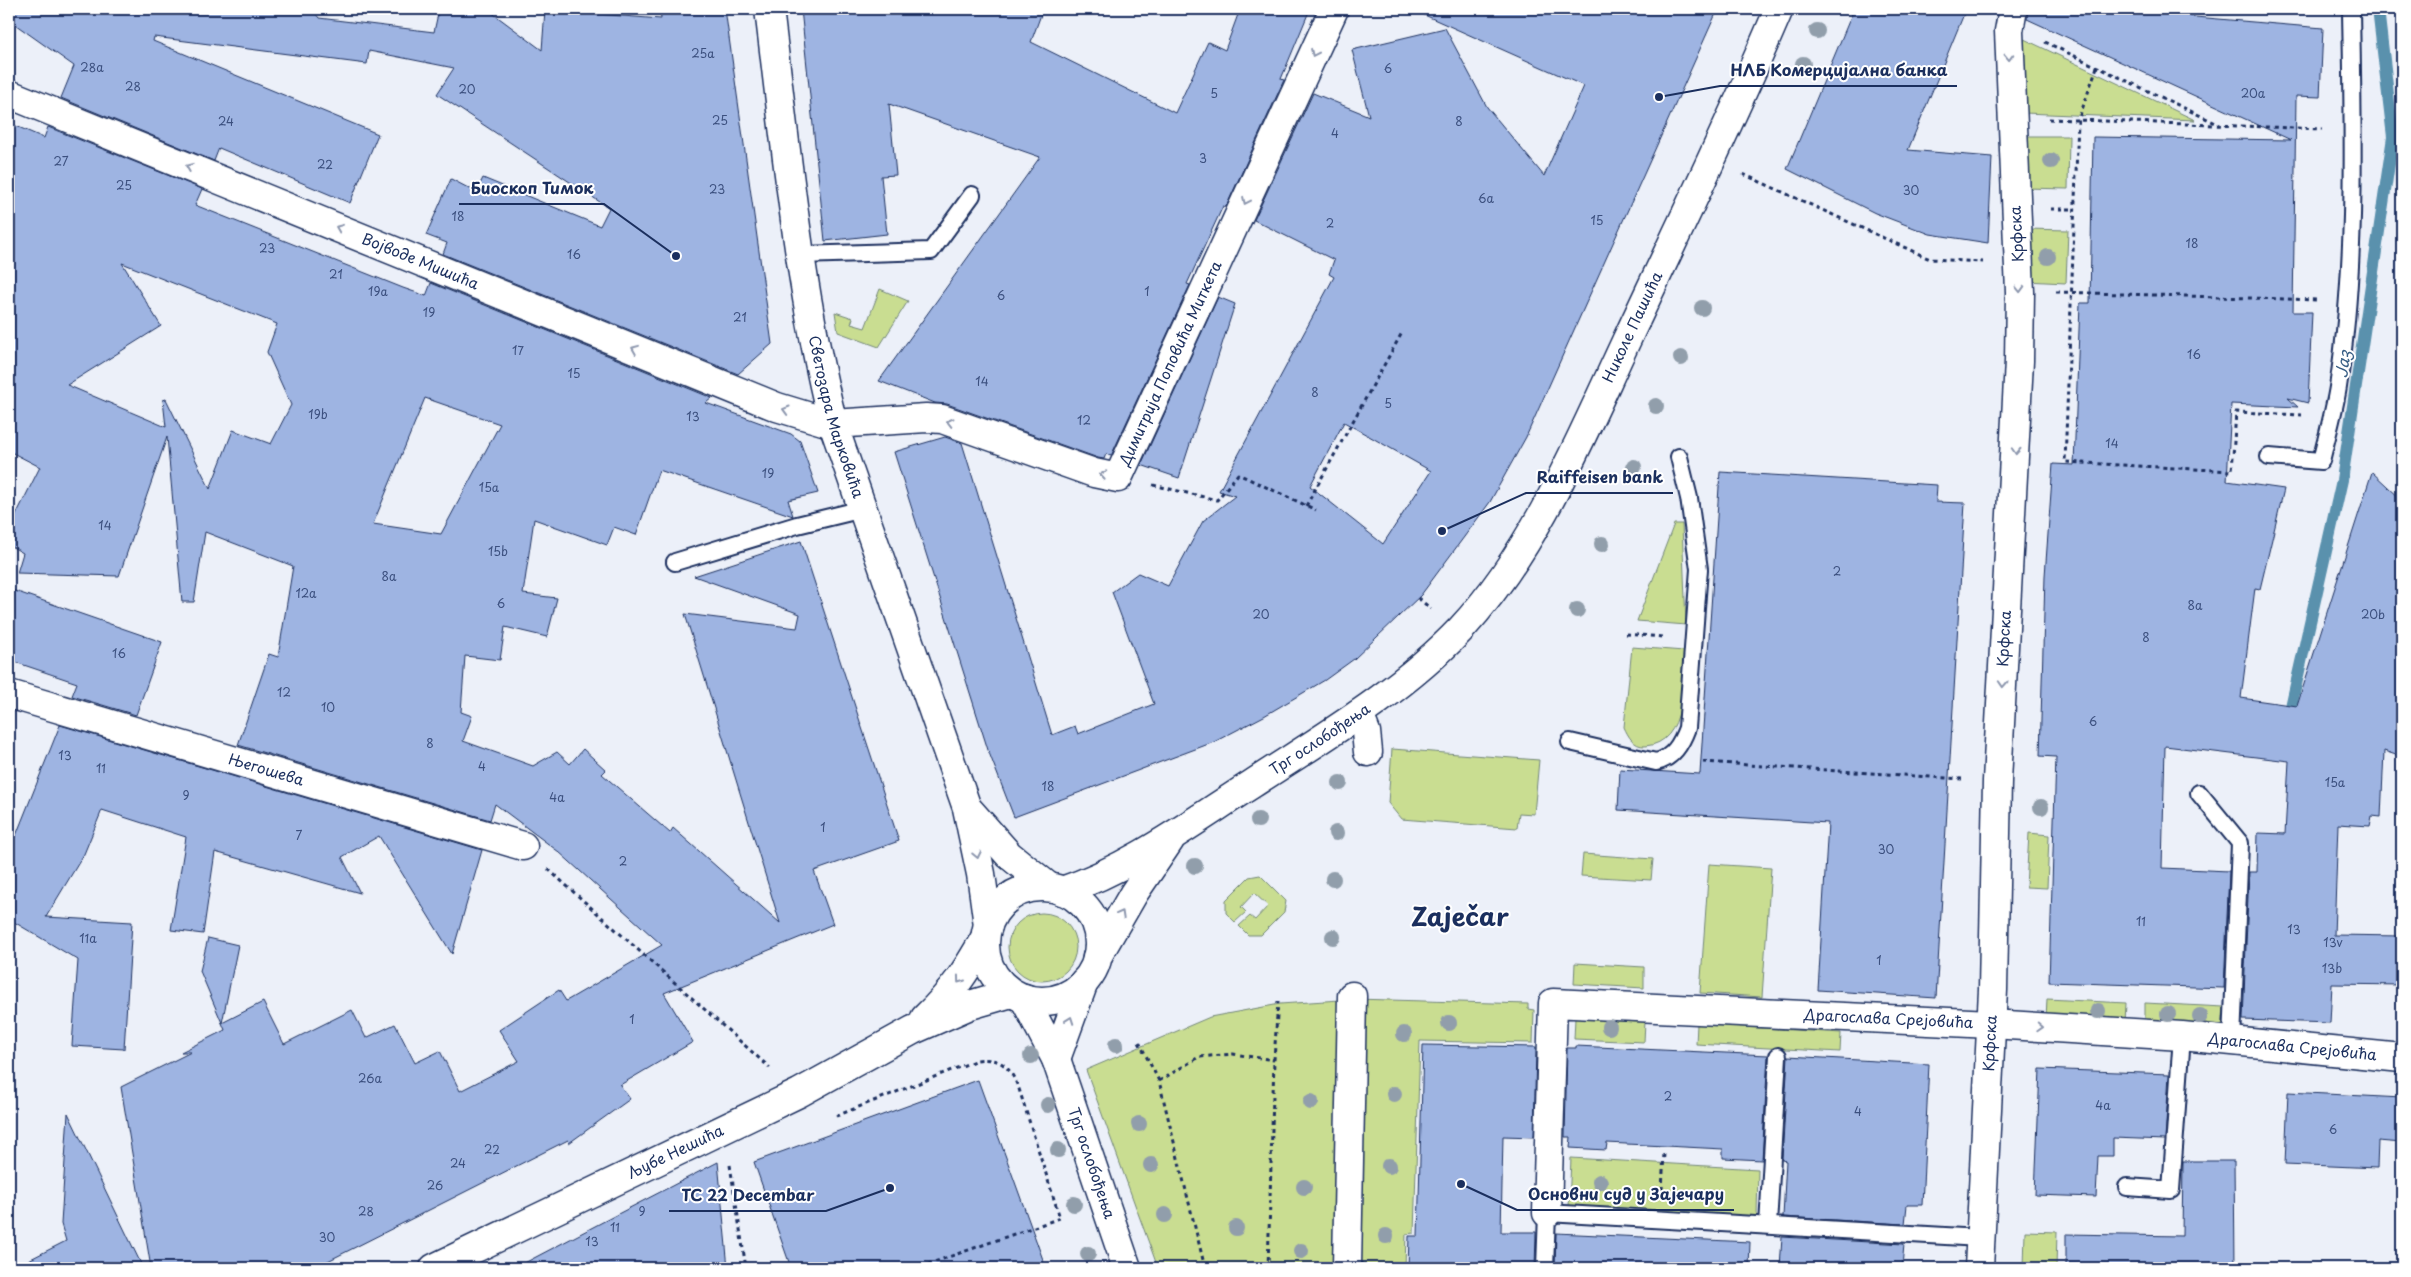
<svg xmlns="http://www.w3.org/2000/svg" width="2411" height="1277" viewBox="0 0 2411 1277" font-family="'Playpen Sans',sans-serif">
<style>
.green{fill:#c9dd91;stroke:#728678}
.lines{fill:none;stroke-linecap:round;stroke-linejoin:round}
.stream{stroke:#5a91ad;stroke-width:12}
.building{fill:#9eb4e2;stroke:#1b2f5e;fill-rule:evenodd}
.lane-casing{stroke:#1b2f5e;stroke-width:20}
.street-casing{stroke:#1b2f5e;stroke-width:31}
.secondary-casing{stroke:#1b2f5e;stroke-width:31}
.path{stroke:#1b2f5e;stroke-width:3;stroke-dasharray:4 4;stroke-linecap:butt}
.lane{stroke:#fff;stroke-width:16}
.street{stroke:#fff;stroke-width:28}
.secondary{stroke:#fff;stroke-width:28}
.tree{fill:#919eab}
.oneway{stroke:#8d97ae}
.labels{text-anchor:middle;stroke-width:4;stroke-linejoin:round;paint-order:stroke}
.number-label{font-size:12px;fill:#3c507f}
.street-label{font-size:15px;fill:#1b2f5e;stroke:#fff}
.water-label{font-size:16px;font-style:italic;fill:#3a6086;stroke:#fff}
.town-label{font-size:25px;font-weight:bold;fill:#1b2f5e;stroke:#fff}
.leader{fill:none;stroke:#1b2f5e;stroke-width:2}
.callout-dot{fill:#1b2f5e;stroke:#fff;stroke-width:2}
.callout-label{font-size:16px;text-anchor:middle;font-weight:bold;fill:#1b2f5e;stroke:#fff;stroke-width:4;stroke-linejoin:round;paint-order:stroke}
</style>
<rect width="100%" height="100%" fill="#ecf0f9"/>
<filter id="ink" filterUnits="userSpaceOnUse"><feTurbulence type="fractalNoise" baseFrequency=".02" numOctaves="2"/><feDisplacementMap in="SourceGraphic" scale="10" xChannelSelector="R" yChannelSelector="G"/><feConvolveMatrix kernelMatrix="1 2 1 2 8 2 1 2 1" color-interpolation-filters="sRGB"/></filter>
<g filter="url(#ink)">
<path class="green" d="M2024,39L2195,120L2024,113Z
M2027,136H2069L2068,189L2025,188Z
M2027,229L2068,230L2066,283L2025,281Z
M880,289L908,301L879,347L838,332L835,312L853,318L851,324L865,328Z
M1674,524H1682L1686,625L1637,621Z
M1632,647L1684,651C1682,681 1688,743 1645,746C1634,747 1628,736 1624,727Z
M1392,749L1539,760L1534,814L1519,813L1517,828L1401,819L1388,803Z
M2029,833L2049,835L2047,888L2026,887Z
M1583,854L1653,859L1651,880L1581,876Z
M1709,864L1771,868L1762,997L1700,993Z
M1260,875L1286,901L1284,912L1261,935H1248L1239,926L1250,916L1255,920L1268,906L1254,893L1241,907L1246,912L1235,922L1226,913V900L1249,877Z
M1008 947a34 34 0 1 1 68 0a34 34 0 1 1-68 0Z
M1575,963L1644,967V988L1574,984Z
M1355,999L1528,1004V1009L1534,1010L1533,1043L1420,1041L1414,1233L1406,1234L1405,1268H1158L1086,1070L1210,1017L1280,1004Z
M2047,999L2126,1003L2125,1023L2046,1019Z
M2145,1003L2224,1007L2222,1028L2145,1024Z
M1575,1018L1645,1021L1644,1042L1574,1039Z
M1697,1024L1841,1033L1840,1052L1696,1044Z
M1571,1158L1758,1169L1757,1217L1569,1206Z
M2025,1231L2057,1232L2056,1268H2024Z"/>
<g class="lines">
<path class="stream" d="M2288,720L2342,480L2393,137L2378,9"/>
</g>
<path class="building" d="M9,9H312L319,18L434,32L439,9H487L542,50L545,10L661,19L660,9H725L772,344L738,374L443,254L447,243L426,235L451,179L476,192L483,178L600,226L609,208L437,94L454,68L369,51L367,64L154,37L153,41L378,134L350,203L219,148L214,161L61,98L74,66L9,20Z
M801,9H1043L1031,42L1175,113L1208,42L1225,50L1240,9H1310L1281,79L1284,80L1226,207L1223,206L1187,284L1190,285L1111,456L1106,454L1104,459L1098,458L947,404L935,403L879,381L1040,157L889,104L896,175L881,176L887,234L825,241Z
M1411,9H1718L1526,437L1490,502L1421,595L1354,659L1325,680L1264,716L1214,742L1014,817L988,750L894,452L945,437L962,443L1052,735L1075,726L1078,734L1154,704L1112,592L1138,573L1168,586L1203,521L1235,496L1219,491L1334,277L1329,274L1334,260L1254,220L1313,93L1369,116L1352,50L1445,28L1487,107L1544,176L1584,86ZM1344,422L1431,471L1383,544L1310,486Z
M1854,9H1966L1908,150L1992,157L1988,243L1930,234L1875,213L1787,169Z
M2028,9H2177L2195,17L2323,28L2320,97L2296,96L2293,312H2312L2308,403L2288,398L2298,407L2231,404L2227,481L2284,489L2260,589L2255,588L2241,698L2297,706L2372,472L2402,500V757L2384,751L2381,817L2372,816L2370,826L2338,824L2334,935L2402,936V985L2332,984L2330,1023L2243,1020L2249,872H2257L2258,833L2285,834L2289,761L2165,746L2162,868L2229,871L2224,988L2049,982L2056,757L2040,756L2045,576L2053,464L2074,465L2080,303H2090L2093,137L2291,140L2027,19Z
M9,123L44,138L48,127L202,189L195,205L403,288L426,296L431,283L712,398L706,403L791,434L800,441L818,493L788,500L793,516L659,470L636,535L614,527L607,545L534,519L523,594L557,598L547,637L505,627L500,660L465,656L461,712L472,716L463,741L533,766L557,752L570,764L583,749L606,770L602,774L670,833L673,828L780,923L685,614L797,628L800,614L694,576L801,541L899,841L814,871L833,924L664,993L693,1042L620,1085L630,1099L569,1143L568,1140L314,1268H151L121,1087L191,1052H181L225,1030L200,971L208,938L238,945L222,1023L263,1002L284,1044L352,1010L366,1038L395,1024L415,1063L440,1051L460,1091L519,1061L499,1030L559,990L566,1001L662,945L559,852L495,804L490,820L238,745L269,654L278,657L293,566L205,532L194,602H182L167,437L119,576L17,573L23,553L9,545V529L40,467L9,451ZM122,263L277,324L267,352L291,405L271,444L233,430L210,489L166,399L163,400L166,427L67,385L161,326ZM425,398L500,424L441,534L373,524Z
M1218,297L1235,304L1179,478L1141,465Z
M1720,472L1937,485L1936,502L1965,503L1936,998L1818,990L1828,823L1618,810L1620,769L1700,774Z
M9,589L162,642L136,715L72,696L77,683L9,660Z
M60,725L482,850L452,954L379,836L342,857L360,893L215,852L203,934L171,930L186,837L102,810L84,854L46,917L132,922L124,1049L72,1046L78,960L9,919V848L17,833Z
M1423,1045L1536,1047L1534,1137L1503,1136L1501,1232H1536L1535,1268H1408L1409,1236H1418Z
M1576,1046L1768,1055L1762,1160L1723,1158V1149L1607,1143L1606,1150L1570,1148L1571,1137H1565L1567,1048H1576Z
M1788,1056L1929,1064L1922,1205H1907L1905,1224L1783,1217L1786,1161L1782,1160Z
M2040,1069L2169,1074L2165,1140L2113,1138V1156H2098L2096,1197L2035,1195Z
M978,1080L1046,1268H791L754,1162Z
M2288,1092L2402,1098V1143L2378,1141L2377,1168L2285,1164Z
M68,1113L143,1268H13L66,1241L61,1224Z
M2183,1161H2234L2235,1268H2066V1234L2182,1236Z
M718,1162L728,1268H515L616,1215Z
M1556,1233L1750,1242L1749,1268H1555Z
M1782,1237L1904,1244L1902,1268H1780Z"/>
<g class="lines">
<defs>
<path id="lane" d="M800,255L931,251L972,195
M2269,457L2321,461C2327,436 2334,412 2338,387C2357,263 2353,134 2351,9
M675,562L797,525L863,509
M1570,742L1656,762C1673,758 1681,744 1687,728L1699,569L1689,498L1679,457
M2199,793L2240,843L2232,1041
M2127,1187L2171,1190L2182,1036
M1768,1225L1778,1056
M1545,1268L1547,1213L1980,1238"/>
<g id="street">
<path id="s1" d="M9,94L777,407L833,424L926,418L942,419L1094,473L1118,478L1334,9"/>
<path id="s2" d="M9,694L523,846"/>
<path d="M1359,714L1366,732L1368,752"/>
<path id="s3" d="M1547,1213L1553,1003L1991,1024L2182,1036L2402,1058"/>
<path d="M1347,1268L1352,996"/>
<path id="s4" d="M1979,1268L1993,990L1997,781L2019,361L2020,292L2009,31L2013,9"/>
</g>
<g id="secondary">
<path id="s5" d="M769,9C786,148 799,288 833,424L967,808L981,874L988,925"/>
<path d="M970,811L1009,855L1049,887"/>
<circle cx="1042" cy="944" r="57"/>
<path id="s6" d="M1062,891C1131,868 1191,823 1252,784C1324,737 1401,692 1461,629C1537,547 1581,437 1628,337C1679,228 1732,120 1779,9"/>
<path d="M1097,957L1134,893L1170,840"/>
<path id="s7" d="M1024,998L1056,1059L1127,1268"/>
<path d="M925,1018C954,990 965,973 985,938"/>
<path d="M1056,1059L1084,982"/>
<path id="s8" d="M434,1268L799,1093L913,1030L970,1005L1011,993"/>
</g>
</defs>
<use href="#lane" class="lane-casing"/>
<use href="#street" class="street-casing"/>
<use href="#secondary" class="secondary-casing"/>
<path class="path" d="M2045,42L2220,125
M2097,67L2078,121L2065,462L2232,471L2236,412L2302,415
M2049,119L2322,129
M1743,174L1930,259L1983,262
M2051,209H2076
M2056,292L2317,300
M1153,485L1217,500L1238,474L1316,510
M1306,506L1403,331
M1418,598L1431,609
M1626,634L1663,637
M1703,762L1962,779
M548,869L770,1068
M1139,1042L1159,1081L1205,1268
M1159,1081L1199,1057L1233,1054L1274,1060
M836,1116L977,1060C1003,1057 1010,1068 1019,1089L1060,1218L917,1268
M730,1165L746,1268
M1662,1190L1664,1153
M1268,1268L1274,1060L1278,1001"/>
<use href="#lane" class="lane"/>
<use href="#street" class="street"/>
<use href="#secondary" class="secondary"/>
</g>
<g class="tree">
<circle cx="1817" cy="31" r="8"/>
<circle cx="1803" cy="64" r="8"/>
<circle cx="2051" cy="161" r="8"/>
<circle cx="2048" cy="257" r="8"/>
<circle cx="1702" cy="308" r="8"/>
<circle cx="1681" cy="358" r="8"/>
<circle cx="1656" cy="406" r="8"/>
<circle cx="1634" cy="467" r="8"/>
<circle cx="1602" cy="544" r="8"/>
<circle cx="1577" cy="610" r="8"/>
<circle cx="1340" cy="783" r="8"/>
<circle cx="2041" cy="807" r="8"/>
<circle cx="1258" cy="820" r="8"/>
<circle cx="1336" cy="833" r="8"/>
<circle cx="1195" cy="866" r="8"/>
<circle cx="1333" cy="879" r="8"/>
<circle cx="1333" cy="937" r="8"/>
<circle cx="2098" cy="1011" r="8"/>
<circle cx="2168" cy="1014" r="8"/>
<circle cx="2200" cy="1016" r="8"/>
<circle cx="1449" cy="1023" r="8"/>
<circle cx="1609" cy="1027" r="8"/>
<circle cx="1404" cy="1034" r="8"/>
<circle cx="1116" cy="1045" r="8"/>
<circle cx="1031" cy="1056" r="8"/>
<circle cx="1394" cy="1094" r="8"/>
<circle cx="1311" cy="1102" r="8"/>
<circle cx="1048" cy="1105" r="8"/>
<circle cx="1139" cy="1124" r="8"/>
<circle cx="1058" cy="1150" r="8"/>
<circle cx="1151" cy="1165" r="8"/>
<circle cx="1389" cy="1166" r="8"/>
<circle cx="1600" cy="1182" r="8"/>
<circle cx="1304" cy="1187" r="8"/>
<circle cx="1074" cy="1204" r="8"/>
<circle cx="1165" cy="1215" r="8"/>
<circle cx="1236" cy="1228" r="8"/>
<circle cx="1386" cy="1236" r="8"/>
<circle cx="1301" cy="1251" r="8"/>
<circle cx="1088" cy="1254" r="8"/>
</g>
<defs><path id="oneway-chevron" d="M-2-3.5L2.5 0L-2 3.5" fill="none" stroke-width="1.6" stroke-linecap="round" stroke-linejoin="round" transform="scale(1.25)"/></defs>
<g class="oneway">
<use href="#oneway-chevron" transform="translate(1314 53) rotate(115)"/>
<use href="#oneway-chevron" transform="translate(2009 57) rotate(88)"/>
<use href="#oneway-chevron" transform="translate(189 167) rotate(-158)"/>
<use href="#oneway-chevron" transform="translate(1246 201) rotate(115)"/>
<use href="#oneway-chevron" transform="translate(339 228) rotate(-158)"/>
<use href="#oneway-chevron" transform="translate(2020 289) rotate(88)"/>
<use href="#oneway-chevron" transform="translate(635 349) rotate(-158)"/>
<use href="#oneway-chevron" transform="translate(786 410) rotate(-164)"/>
<use href="#oneway-chevron" transform="translate(950 422) rotate(-166)"/>
<use href="#oneway-chevron" transform="translate(2016 451) rotate(93)"/>
<use href="#oneway-chevron" transform="translate(1103 475) rotate(-169)"/>
<use href="#oneway-chevron" transform="translate(2003 684) rotate(93)"/>
<use href="#oneway-chevron" transform="translate(977 855) rotate(78)"/>
<use href="#oneway-chevron" transform="translate(1121 914) rotate(-61)"/>
<use href="#oneway-chevron" transform="translate(960 980) rotate(126)"/>
<use href="#oneway-chevron" transform="translate(1070 1020) rotate(-70)"/>
<use href="#oneway-chevron" transform="translate(2040 1027) rotate(3)"/>
</g>
</g>
<g class="labels">
<g class="number-label">
<text x="703" y="58">25a</text>
<text x="92" y="72">28a</text>
<text x="1388" y="73">6</text>
<text x="133" y="91">28</text>
<text x="467" y="94">20</text>
<text x="1214" y="98">5</text>
<text x="2253" y="98">20a</text>
<text x="720" y="125">25</text>
<text x="226" y="126">24</text>
<text x="1459" y="126">8</text>
<text x="1335" y="138">4</text>
<text x="1203" y="163">3</text>
<text x="61" y="166">27</text>
<text x="325" y="169">22</text>
<text x="124" y="190">25</text>
<text x="717" y="194">23</text>
<text x="1911" y="195">30</text>
<text x="1486" y="203">6a</text>
<text x="458" y="221">18</text>
<text x="1597" y="225">15</text>
<text x="1330" y="228">2</text>
<text x="2192" y="248">18</text>
<text x="267" y="253">23</text>
<text x="574" y="259">16</text>
<text x="336" y="279">21</text>
<text x="378" y="296">19a</text>
<text x="1147" y="296">1</text>
<text x="1001" y="300">6</text>
<text x="429" y="317">19</text>
<text x="740" y="322">21</text>
<text x="518" y="355">17</text>
<text x="2194" y="359">16</text>
<text x="574" y="378">15</text>
<text x="982" y="386">14</text>
<text x="1315" y="397">8</text>
<text x="1388" y="408">5</text>
<text x="318" y="419">19b</text>
<text x="693" y="421">13</text>
<text x="1084" y="425">12</text>
<text x="2112" y="448">14</text>
<text x="768" y="478">19</text>
<text x="489" y="492">15a</text>
<text x="105" y="530">14</text>
<text x="498" y="556">15b</text>
<text x="1837" y="576">2</text>
<text x="389" y="581">8a</text>
<text x="306" y="598">12a</text>
<text x="501" y="608">6</text>
<text x="2195" y="610">8a</text>
<text x="1261" y="619">20</text>
<text x="2373" y="619">20b</text>
<text x="2146" y="642">8</text>
<text x="119" y="658">16</text>
<text x="284" y="697">12</text>
<text x="328" y="712">10</text>
<text x="2093" y="726">6</text>
<text x="430" y="748">8</text>
<text x="65" y="760">13</text>
<text x="482" y="771">4</text>
<text x="101" y="773">11</text>
<text x="2335" y="787">15a</text>
<text x="1048" y="791">18</text>
<text x="186" y="800">9</text>
<text x="557" y="802">4a</text>
<text x="823" y="832">1</text>
<text x="299" y="840">7</text>
<text x="1886" y="854">30</text>
<text x="623" y="866">2</text>
<text x="2141" y="926">11</text>
<text x="2294" y="934">13</text>
<text x="88" y="943">11a</text>
<text x="2333" y="947">13v</text>
<text x="1879" y="965">1</text>
<text x="2332" y="973">13b</text>
<text x="632" y="1024">1</text>
<text x="370" y="1083">26a</text>
<text x="1668" y="1101">2</text>
<text x="2103" y="1110">4a</text>
<text x="1858" y="1116">4</text>
<text x="2333" y="1134">6</text>
<text x="492" y="1154">22</text>
<text x="458" y="1168">24</text>
<text x="435" y="1190">26</text>
<text x="366" y="1216">28</text>
<text x="642" y="1216">9</text>
<text x="615" y="1232">11</text>
<text x="327" y="1242">30</text>
<text x="592" y="1246">13</text>
</g>
<g class="street-label">
<text transform="translate(2017 234) rotate(-93)" y="5">Крфска</text>
<text dy="5" stroke="none"><textPath href="#s1" startOffset="444">Војводе Мишића</textPath></text>
<text dy="5" stroke="none"><textPath href="#s6" startOffset="828">Николе Пашића</textPath></text>
<text dy="5" stroke="none"><textPath href="#s1" startOffset="1309">Димитрија Поповића Миткета</textPath></text>
<text dy="5" stroke="none"><textPath href="#s5" startOffset="414">Светозара Марковића</textPath></text>
<text dy="5" stroke="none"><textPath href="#s4" startOffset="630">Крфска</textPath></text>
<text dy="5" stroke="none"><textPath href="#s6" startOffset="300">Трг ослобођења</textPath></text>
<text dy="5" stroke="none"><textPath href="#s2" startOffset="268">Његошева</textPath></text>
<text dy="5" stroke="none"><textPath href="#s3" startOffset="546">Драгослава Срејовића</textPath></text>
<text dy="5" stroke="none"><textPath href="#s4" startOffset="225">Крфска</textPath></text>
<text dy="5" stroke="none"><textPath href="#s3" startOffset="951">Драгослава Срејовића</textPath></text>
<text dy="5" stroke="none"><textPath href="#s8" startOffset="268">Љубе Нешића</textPath></text>
<text dy="5" stroke="none"><textPath href="#s7" startOffset="179">Трг ослобођења</textPath></text>
</g>
<g class="water-label">
<text transform="translate(2343 364) rotate(-82)" y="6">Јаз</text>
</g>
<g class="town-label">
<text x="1460" y="926">Zaječar</text>
</g>
</g>
<path class="leader" d="M1659 97L1720 86H1957M676 256L604 204H459M1442 531L1526 493H1673M1461 1184L1517 1210H1734M890 1188L826 1211H669"/>
<g class="callout-dot">
<circle cx="1659" cy="97" r="5"/>
<circle cx="676" cy="256" r="5"/>
<circle cx="1442" cy="531" r="5"/>
<circle cx="1461" cy="1184" r="5"/>
<circle cx="890" cy="1188" r="5"/>
</g>
<g class="callout-label">
<text x="1839" y="76">НЛБ Комерцијална банка</text>
<text x="532" y="194">Биоскоп Тимок</text>
<text x="1600" y="483">Raiffeisen bank</text>
<text x="1626" y="1200">Основни суд у Зајечару</text>
<text x="748" y="1201">TC 22 Decembar</text>
</g>
<rect width="2411" height="1277" fill="none" stroke="#fff" stroke-width="30"/>
<rect x="15" y="15" width="2381" height="1247" fill="none" stroke="#1b2f5e" stroke-width="2" filter="url(#ink)"/>
</svg>
